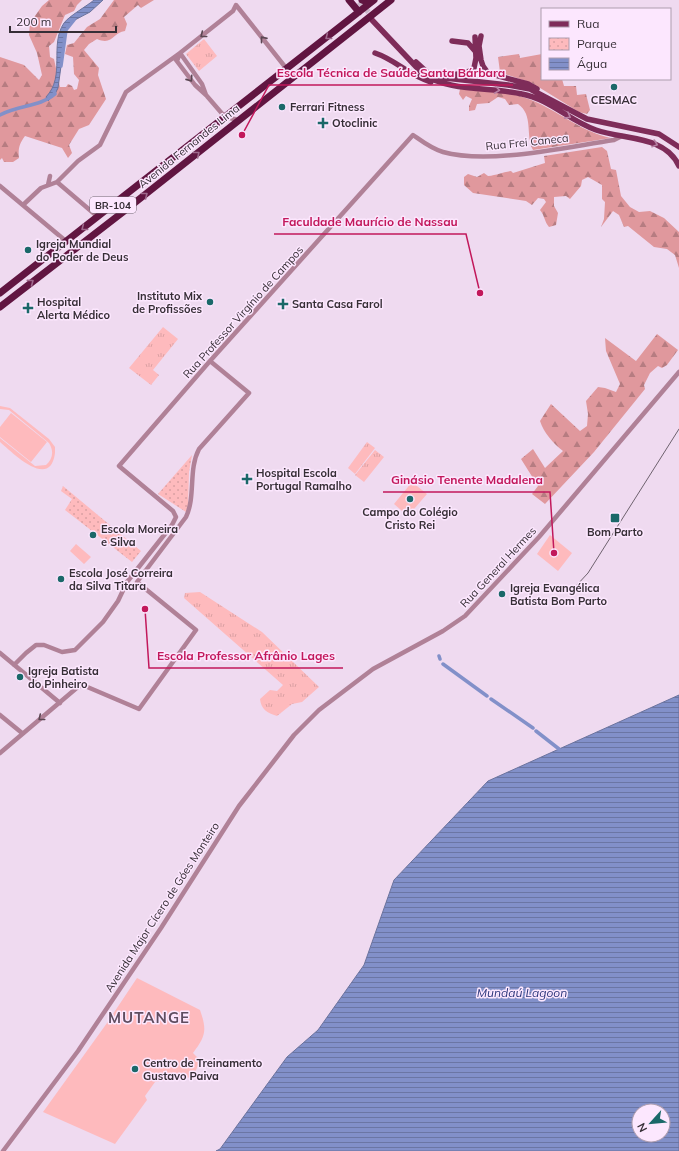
<svg xmlns="http://www.w3.org/2000/svg" width="679" height="1151" viewBox="0 0 679 1151" font-family="Mulish,sans-serif">
<style>
.grass{fill:url(#grass-tufts)}
.forest{fill:url(#forest-firs)}
.park{fill:url(#park-dots)}
.pitch{fill:#febabd}
.water{fill:url(#water-rules);stroke:#6b739d;fill-rule:evenodd}
.lines{fill:none;stroke-linecap:round;stroke-linejoin:round}
.canal{stroke:#8290c9;stroke-width:3.5}
.major-tunnel{stroke:#cab8cb;stroke-width:5.5;stroke-dasharray:5.5 3;stroke-linecap:butt}
.minor{stroke:#b08197;stroke-width:4.5}
.major{stroke:#7e2c59;stroke-width:5.5}
.highway{stroke:#611541;stroke-width:7}
.tram{stroke:#6e626e;stroke-width:1}
.oneway{stroke:#5b4753}
.oneway2{stroke:#9f698d}
.oneway3{stroke:#b780a3}
.poi-dot{fill:#1a6869;stroke:#fce7fe;stroke-width:1.5}
.labels{text-anchor:middle;stroke-width:3;stroke-linejoin:round;paint-order:stroke}
.shield{fill:#fce7fe;stroke:#716672;stroke-width:1}
.shield-label{font-size:10px;font-weight:bold;fill:#362e36}
.poi-label{font-size:11px;font-weight:bold;fill:#362e36;stroke:#fce7fe;text-anchor:start}
.street-label{font-size:11px;fill:#362e36;stroke:#fce7fe}
.water-label{font-size:12px;font-style:italic;fill:#2c367b;stroke:#fce7fe}
.district-label{font-size:15px;font-weight:bold;letter-spacing:1px;fill:#5f4d60;stroke:#fce7fe}
.leader{fill:none;stroke:#c2185b;stroke-width:1.5}
.callout-dot{fill:#c2185b;stroke:#fce7fe;stroke-width:1.5}
.callout-label{font-size:12px;text-anchor:middle;font-weight:bold;fill:#c2185b;stroke:#fce7fe;stroke-width:3;stroke-linejoin:round;paint-order:stroke}
</style>
<defs>
<pattern id="grass-tufts" width="24" height="20" patternUnits="userSpaceOnUse"><rect width="24" height="20" fill="#febabd"/><path d="M3 7l-1-3M5 7V3M7 7l1-3M15 17l-1-3M17 17v-4M19 17l1-3" fill="none" stroke="#daa0a3"/></pattern>
<pattern id="forest-firs" width="22" height="20" patternUnits="userSpaceOnUse"><rect width="22" height="20" fill="#e0989d"/><path d="M5 1l3.5 6h-7zM16 11l3.5 6h-7z" fill="#b67c81"/></pattern>
<pattern id="park-dots" width="8" height="8" patternUnits="userSpaceOnUse"><rect width="8" height="8" fill="#febabd"/><path d="M2 2h.1M6 6h.1" fill="none" stroke="#daa0a3" stroke-width="1.8" stroke-linecap="round"/></pattern>
<pattern id="water-rules" width="6" height="5" patternUnits="userSpaceOnUse"><rect width="6" height="5" fill="#8290c9"/><path d="M0 2.5h6" fill="none" stroke="#6b76a4"/></pattern>
</defs>
<rect width="100%" height="100%" fill="#efdaf0"/>
<path class="grass" d="M204,39L217,56L199,71L186,54Z
M163,327L178,339L153,370L159,375L151,385L129,368Z
M367,442L375,448L355,474L348,468Z
M375,450L384,457L364,482L355,475Z
M200,592L262,632L319,687L302,702L292,704L277,716C267,713 261,709 260,699L270,690L277,691L283,685L184,598L185,593Z"/>
<path class="forest" d="M49,0H82L77,5L74,11L65,15L54,42L49,46L50,57L54,59L60,87H66L68,84L72,86L74,90L77,89L79,80L74,74L73,57L65,54L67,45L74,43L87,27L100,19L114,0H154L141,8L138,5L124,17L127,24L125,31C113,32 113,46 97,39L89,44L84,50L99,68L98,75L106,99L89,125L79,129L69,145L72,153L68,158L62,148L25,136C19,144 18,149 19,158L13,162H4L2,158L0,160V57L24,65L39,80L42,75L37,53L29,35L30,23L42,6Z
M519,54L520,58L542,54V79H562L564,86H576L577,95L586,94L590,110L587,114L579,112L532,83L490,69L500,72L498,57Z
M460,89C485,92 514,91 536,102C562,114 583,132 611,138L533,150C525,136 534,115 518,104L509,105L505,99L498,97L489,103L477,104L475,110L469,111V106L472,99L466,96L463,100L459,94Z
M602,147L607,151L611,169L616,170L621,196L630,207L639,212L650,211L664,218L679,232V268L675,255L667,249L654,247L628,226L624,227L619,215L613,211L601,227L604,219L605,202L602,199V185L588,177L582,180L581,186L570,199L566,196L554,197V206L558,213L556,225L549,227C544,221 545,216 540,210L546,202L544,199L538,198L532,205L526,201L473,193L464,185V177L468,174L477,177L484,173L488,176C497,175 503,172 511,171L513,173L545,163L544,156Z
M657,334L678,350L667,365L662,368L658,366L650,373L644,385L645,389L594,452L545,504L532,494L538,486L521,459L533,449L545,468L563,451C553,443 544,433 540,421L551,404L580,431L587,426L588,414L586,401L598,387L605,388L616,392L620,384L606,351L605,338L636,361Z"/>
<path class="park" d="M192,455L189,472L188,506L186,512L158,494Z
M63,486L141,551L132,562L65,510L72,499L61,491Z"/>
<path class="pitch" d="M0,406L10,408L49,439L55,447V453C50,491 12,452 0,442V438L35,466L46,465C53,459 54,451 49,443L9,410L0,409Z
M11,413L47,442L31,462L0,437V427Z
M412,482L427,494L408,516L394,504Z
M550,535L572,553L558,571L537,554Z
M76,544L91,557L84,564L70,551Z
M137,978L200,1010C207,1030 206,1036 193,1053L200,1060L193,1078L180,1077L155,1082L145,1096L147,1100L115,1144L43,1112L107,1023Z"/>
<path class="water" d="M94,0H103L90,12L71,22L66,30L58,88L55,94L48,101L46,97C66,76 49,45 64,23C69,16 87,6 94,0Z
M679,695V1151H216L220,1149L287,1057L318,1030L364,965L394,880L488,781ZM639,1111H663V1135H639Z"/>
<g class="lines">
<path class="canal" d="M61,66L66,30L74,20
M0,115C18,105 40,107 55,94L54,91
M439,656L440,659
M443,664L487,696
M491,699L533,728
M536,731L559,749"/>
<path class="major-tunnel" d="M359,2L374,18"/>
<path class="minor" d="M176,60L195,85L206,95L225,117L239,120
M177,61L180,53L233,11L236,5L286,68
M57,182L98,217
M48,185L50,176
M0,186L67,242
M23,205L41,188L57,182L78,161L100,145L126,92L180,53L202,84L206,95
M0,653L60,703
M14,665L26,653L36,645H44L62,652L75,650L103,622L118,601L127,582L172,525L176,517L173,511L119,466L210,361L413,135C423,142 432,149 443,152C489,165 566,147 614,140L622,136
M0,715L22,733
M0,753L79,686H85L139,709L196,630L137,582L186,517C196,496 188,470 199,449L249,393L210,361
M3,1151L78,1051L161,928L239,806L294,735L319,710L373,669L443,631L465,616L539,537L679,372"/>
<path class="major" d="M372,20L422,73C447,92 492,87 522,94C549,99 570,121 596,130C624,140 665,135 679,166
M481,36L479,46L481,60L483,66L488,73L528,84L537,89
M452,41L468,43L475,51
M375,53C396,60 408,75 431,82
M416,62L428,73L436,77L508,85L530,89L587,119L659,134L679,147
M442,76L466,73L474,68L476,58L475,37"/>
<path class="highway" d="M349,0L359,12
M362,0L370,3
M0,293L374,0
M0,307L123,212L391,0"/>
<path class="tram" d="M576,586L588,573L679,429"/>
</g>
<defs><path id="oneway-chevron" d="M-2-3.5L2.5 0L-2 3.5" fill="none" stroke-width="1.6" stroke-linecap="round" stroke-linejoin="round"/></defs>
<g class="oneway">
<use href="#oneway-chevron" transform="translate(203 35) rotate(142)"/>
<use href="#oneway-chevron" transform="translate(263 39) rotate(-129)"/>
<use href="#oneway-chevron" transform="translate(190 79) rotate(55)"/>
<use href="#oneway-chevron" transform="translate(41 718) rotate(141)"/>
</g>
<g class="oneway2">
<use href="#oneway-chevron" transform="translate(328 37) rotate(142)"/>
<use href="#oneway-chevron" transform="translate(197 154) rotate(-39)"/>
<use href="#oneway-chevron" transform="translate(145 195) rotate(-38)"/>
<use href="#oneway-chevron" transform="translate(84 228) rotate(142)"/>
<use href="#oneway-chevron" transform="translate(31 282) rotate(-37)"/>
</g>
<g class="oneway3">
<use href="#oneway-chevron" transform="translate(497 90) rotate(7)"/>
<use href="#oneway-chevron" transform="translate(568 116) rotate(29)"/>
<use href="#oneway-chevron" transform="translate(655 144) rotate(19)"/>
</g>
<g class="poi-dot">
<circle cx="614" cy="87" r="4"/>
<circle cx="282" cy="107" r="4"/>
<path d="M321 117h4v4h4v4h-4v4h-4v-4h-4v-4h4z"/>
<circle cx="28" cy="250" r="4"/>
<circle cx="210" cy="302" r="4"/>
<path d="M281 298h4v4h4v4h-4v4h-4v-4h-4v-4h4z"/>
<path d="M26 302h4v4h4v4h-4v4h-4v-4h-4v-4h4z"/>
<path d="M245 473h4v4h4v4h-4v4h-4v-4h-4v-4h4z"/>
<circle cx="410" cy="499" r="4"/>
<rect x="610" y="513" width="10" height="10" rx="2"/>
<circle cx="93" cy="535" r="4"/>
<circle cx="61" cy="579" r="4"/>
<circle cx="502" cy="594" r="4"/>
<circle cx="20" cy="677" r="4"/>
<circle cx="135" cy="1069" r="4"/>
</g>
<g class="labels">
<rect class="shield" x="90" y="197" width="46" height="16" rx="3"/>
<g class="shield-label">
<text x="113" y="209">BR-104</text>
</g>
<g class="poi-label">
<text x="614" y="104" text-anchor="middle">CESMAC</text>
<text x="290" y="111">Ferrari Fitness</text>
<text x="332" y="127">Otoclinic</text>
<text x="36" y="248">Igreja Mundial<tspan x="36" dy="13">do Poder de Deus</tspan></text>
<text x="202" y="300" text-anchor="end">Instituto Mix<tspan x="202" dy="13">de Profissões</tspan></text>
<text x="37" y="306">Hospital<tspan x="37" dy="13">Alerta Médico</tspan></text>
<text x="292" y="308">Santa Casa Farol</text>
<text x="256" y="477">Hospital Escola<tspan x="256" dy="13">Portugal Ramalho</tspan></text>
<text x="410" y="516" text-anchor="middle">Campo do Colégio<tspan x="410" dy="13">Cristo Rei</tspan></text>
<text x="101" y="533">Escola Moreira<tspan x="101" dy="13">e Silva</tspan></text>
<text x="615" y="536" text-anchor="middle">Bom Parto</text>
<text x="69" y="577">Escola José Correira<tspan x="69" dy="13">da Silva Titara</tspan></text>
<text x="510" y="592">Igreja Evangélica<tspan x="510" dy="13">Batista Bom Parto</tspan></text>
<text x="28" y="675">Igreja Batista<tspan x="28" dy="13">do Pinheiro</tspan></text>
<text x="143" y="1067">Centro de Treinamento<tspan x="143" dy="13">Gustavo Paiva</tspan></text>
</g>
<g class="street-label">
<text transform="translate(527 142) rotate(-6)" y="4">Rua Frei Caneca</text>
<text transform="translate(189 146) rotate(-39)" y="4">Avenida Fernandes Lima</text>
<text transform="translate(243 312) rotate(-48)" y="4">Rua Professor Virgínio de Campos</text>
<text transform="translate(498 567) rotate(-47)" y="4">Rua General Hermes</text>
<text transform="translate(162 907) rotate(-57)" y="4">Avenida Major Cícero de Góes Monteiro</text>
</g>
<g class="water-label">
<text x="522" y="997">Mundaú Lagoon</text>
</g>
<g class="district-label">
<text x="149" y="1023">MUTANGE</text>
</g>
</g>
<path class="leader" d="M242 135L269 85H513M480 293L466 234H274M554 553L550 492H383M145 609L149 668H343"/>
<g class="callout-dot">
<circle cx="242" cy="135" r="4"/>
<circle cx="480" cy="293" r="4"/>
<circle cx="554" cy="553" r="4"/>
<circle cx="145" cy="609" r="4"/>
</g>
<g class="callout-label">
<text x="391" y="77">Escola Técnica de Saúde Santa Bárbara</text>
<text x="370" y="226">Faculdade Maurício de Nassau</text>
<text x="467" y="484">Ginásio Tenente Madalena</text>
<text x="246" y="660">Escola Professor Afrânio Lages</text>
</g>
<rect x="541" y="8" width="130" height="72" fill="#fce7fe" stroke="#ad9dae"/>
<rect x="549" y="21" width="20" height="6" fill="#7e2c59" stroke="#ad9dae"/>
<text x="577" y="28" font-size="12" fill="#362e36">Rua</text>
<rect x="549" y="38" width="20" height="12" fill="url(#park-dots)" stroke="#ad9dae"/>
<text x="577" y="48" font-size="12" fill="#362e36">Parque</text>
<rect x="549" y="58" width="20" height="12" fill="url(#water-rules)" stroke="#ad9dae"/>
<text x="577" y="68" font-size="12" fill="#362e36">Água</text>
<g transform="translate(651 1123) rotate(243)"><circle r="19" fill="#fce7fe" stroke="#ad9dae"/>
<path d="M0-3L7 15L0 10L-7 15Z" fill="#1a6869"/>
<text y="-6" font-size="11" font-weight="bold" text-anchor="middle" fill="#362e36">N</text>
</g>
<path d="M10 26v6h106v-6" fill="none" stroke="#362e36" stroke-width="2"/>
<text x="16" y="26" font-size="12" fill="#362e36" stroke="#fce7fe" stroke-width="3" paint-order="stroke">200 m</text>
</svg>
